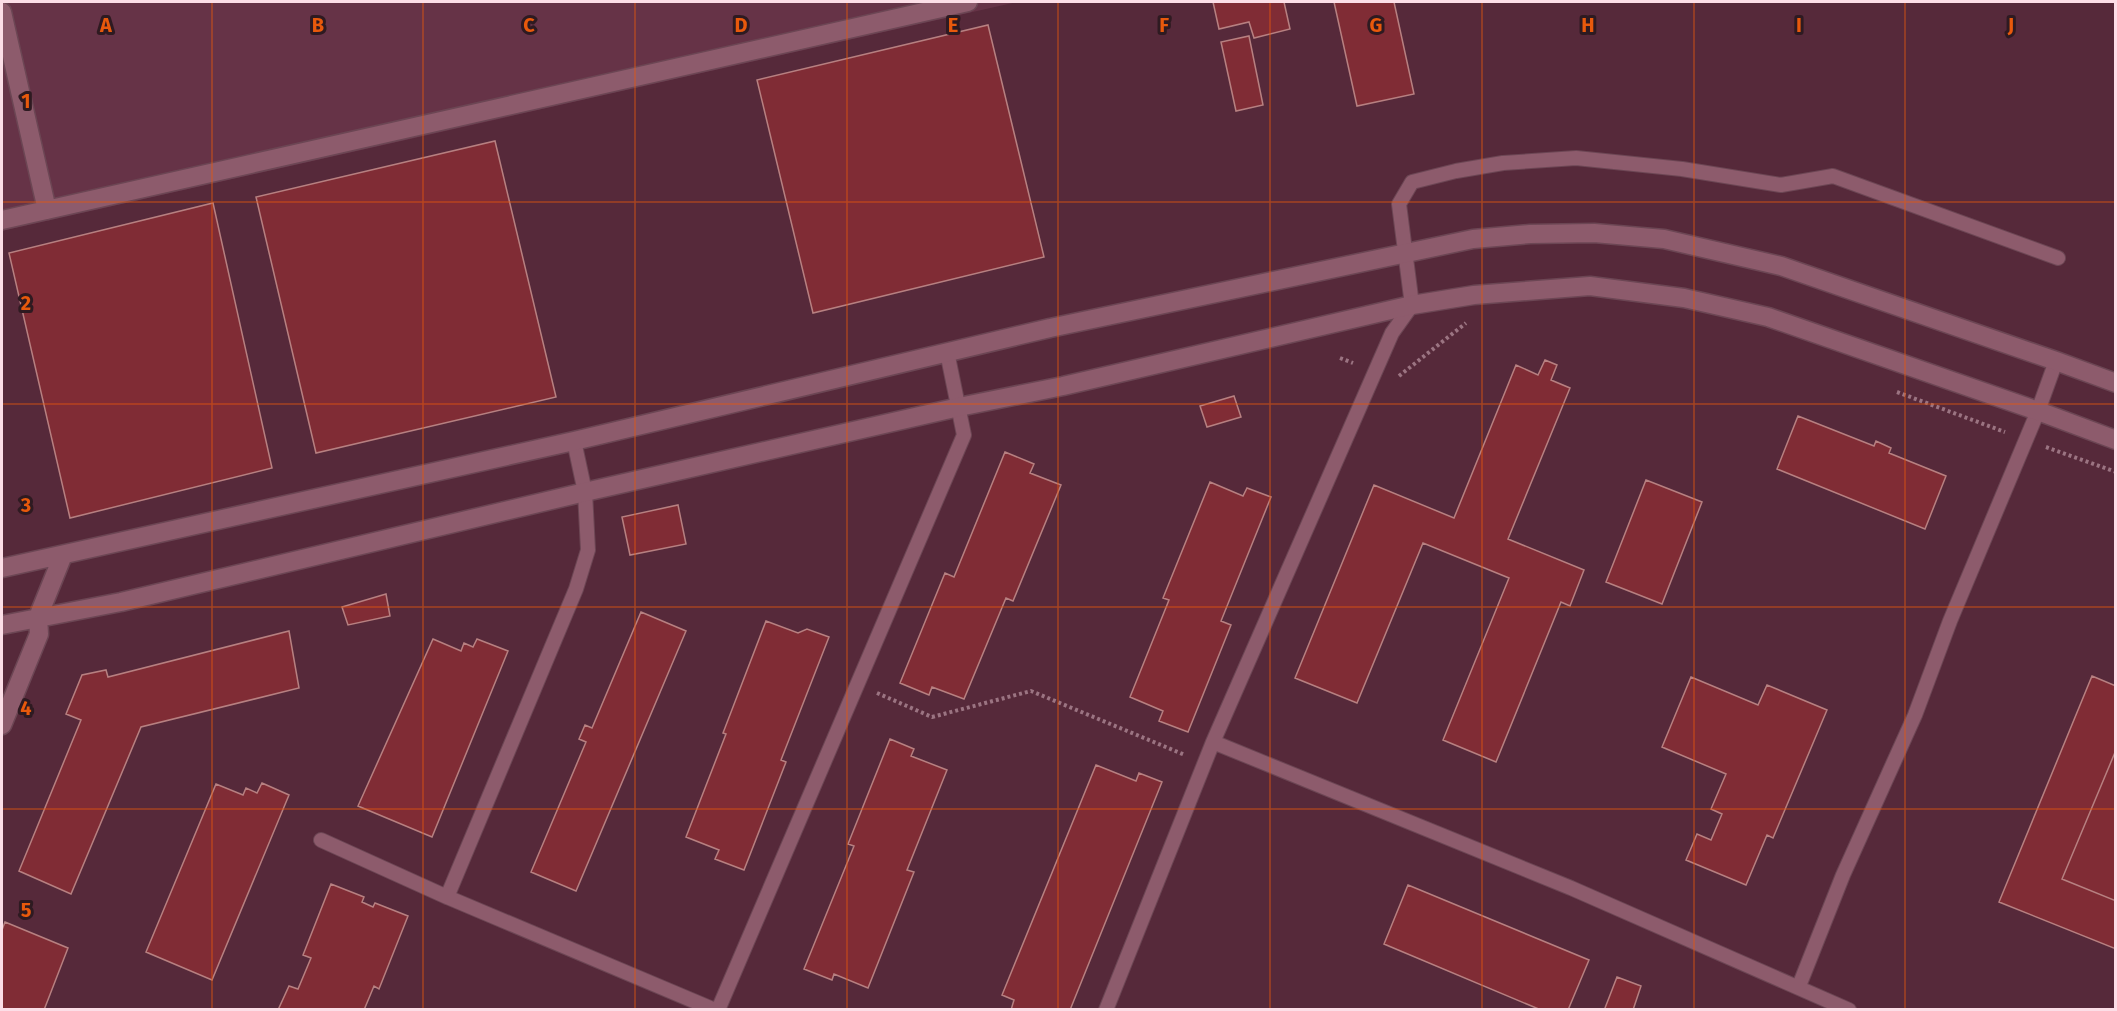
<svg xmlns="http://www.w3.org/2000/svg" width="2117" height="1011" viewBox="0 0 2117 1011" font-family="'Fira Sans',sans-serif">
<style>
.built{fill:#663347}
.building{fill:#802c35;stroke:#b78081;stroke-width:1.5}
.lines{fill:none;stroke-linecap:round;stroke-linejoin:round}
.lane-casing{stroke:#6c4654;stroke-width:16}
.street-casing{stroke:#6c4654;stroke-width:21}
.path{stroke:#9b7482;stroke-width:4;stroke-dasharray:3 3;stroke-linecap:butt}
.lane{stroke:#8d5b6c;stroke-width:14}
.street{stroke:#8d5b6c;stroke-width:18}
.grid{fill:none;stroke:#e8590c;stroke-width:1.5;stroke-opacity:0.55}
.grid-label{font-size:20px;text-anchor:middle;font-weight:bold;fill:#e8590c;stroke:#2e1a21;stroke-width:6;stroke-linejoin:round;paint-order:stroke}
</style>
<rect width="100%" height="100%" fill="#56293a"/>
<path class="built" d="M2,2H1017L2,231Z"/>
<path class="building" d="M1213,2H1284L1290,29L1254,38L1249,22L1219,29Z
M1334,2H1394L1414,94L1357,106Z
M988,25L1044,257L813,313L757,80Z
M1249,36L1263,105L1236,111L1221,42Z
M495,141L556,397L316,453L256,197Z
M213,203L272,468L70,518L9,253Z
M1545,360L1557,365L1551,380L1570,388L1508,539L1584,570L1570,606L1561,602L1496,762L1443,740L1509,578L1423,543L1357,703L1295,678L1374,485L1454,518L1516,365L1538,375Z
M1234,396L1241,417L1207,427L1200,406Z
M1798,416L1874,446L1876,441L1891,448L1889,453L1946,476L1925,529L1777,469Z
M1005,452L1034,464L1030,473L1061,485L1013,601L1006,598L964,699L932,687L929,695L900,683L945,573L954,577Z
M1646,480L1702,502L1662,604L1606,582Z
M1210,482L1243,496L1247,488L1271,497L1221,621L1231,625L1188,732L1159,721L1163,711L1130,697L1169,600L1163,598Z
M678,505L686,544L630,555L622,517Z
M386,594L390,616L348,625L342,607Z
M641,612L686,631L576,891L531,872L586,742L579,739L585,725L592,728Z
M766,621L798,633L807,629L829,637L781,760L786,762L744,870L715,859L719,850L686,837L726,734L723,733Z
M289,631L299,688L141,727L71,894L19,871L81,720L66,714L82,675L106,670L108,677Z
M433,639L461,651L464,643L473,647L477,639L508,651L432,837L358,806Z
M2092,676L2116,686V949L1999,902Z
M1691,677L1758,705L1767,685L1827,710L1773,838L1767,835L1746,885L1686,860L1697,834L1711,840L1722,814L1711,809L1726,774L1662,747Z
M890,739L914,749L911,756L947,770L907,870L914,872L868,988L834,974L832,980L804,969L854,846L848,844Z
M2116,750V901L2062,879Z
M1096,765L1136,781L1139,773L1162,782L1070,1010H1011L1014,1000L1002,995Z
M262,783L289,795L212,980L146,952L216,784L243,795L246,788L257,793Z
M331,884L364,897L362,902L373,907L375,903L408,916L379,989L374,986L364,1010H278L289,986L298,989L311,958L303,955Z
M1408,885L1589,960L1568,1010H1541L1384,944Z
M5,922L68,948L44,1010H2V930Z
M1617,977L1641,986L1633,1010H1610L1605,1008Z"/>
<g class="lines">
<defs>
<path id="lane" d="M1213,742L1571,888L1849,1010
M321,840L447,897L715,1010
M447,897L576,589L588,550L585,492L574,441
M1799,986L1843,875L1915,715L1950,621L2038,411L2056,361
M718,1010L964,435L947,352
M1106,1010L1213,742L1392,333L1412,305L1399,204L1412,182L1456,171L1503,163L1576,158L1682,169L1781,185L1833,176L2058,258"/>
<path id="street" d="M2,12L47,210
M2,220L968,2
M2,568L574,441L1050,328L1473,239L1530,234L1594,233L1664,239L1781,266L2056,361L2116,383
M2,625L121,602L585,492L959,407L1063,386L1412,305L1474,295L1590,286L1684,298L1768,317L2038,411L2116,440
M2,725L39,634L38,617L63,555"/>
</defs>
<use href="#lane" class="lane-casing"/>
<use href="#street" class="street-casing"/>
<path class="path" d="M1340,358L1353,363
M1399,376L1466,323
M1897,392L2005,432
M2046,447L2116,472
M877,693L932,717L1031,691L1185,755"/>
<use href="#lane" class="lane"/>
<use href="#street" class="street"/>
</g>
<path class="grid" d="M212,2V1010M423,2V1010M635,2V1010M847,2V1010M1058,2V1010M1270,2V1010M1482,2V1010M1694,2V1010M1905,2V1010M2,202H2116M2,404H2116M2,607H2116M2,809H2116"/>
<g class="grid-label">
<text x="106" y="32">A</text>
<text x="318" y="32">B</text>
<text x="529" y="32">C</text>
<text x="741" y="32">D</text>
<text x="953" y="32">E</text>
<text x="1164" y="32">F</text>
<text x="1376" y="32">G</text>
<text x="1588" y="32">H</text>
<text x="1799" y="32">I</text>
<text x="2011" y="32">J</text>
<text x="26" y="108">1</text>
<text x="26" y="310">2</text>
<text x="26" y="512">3</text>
<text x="26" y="715">4</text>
<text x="26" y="917">5</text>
</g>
<rect width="2117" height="1011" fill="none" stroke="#fcdee7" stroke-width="6"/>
</svg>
